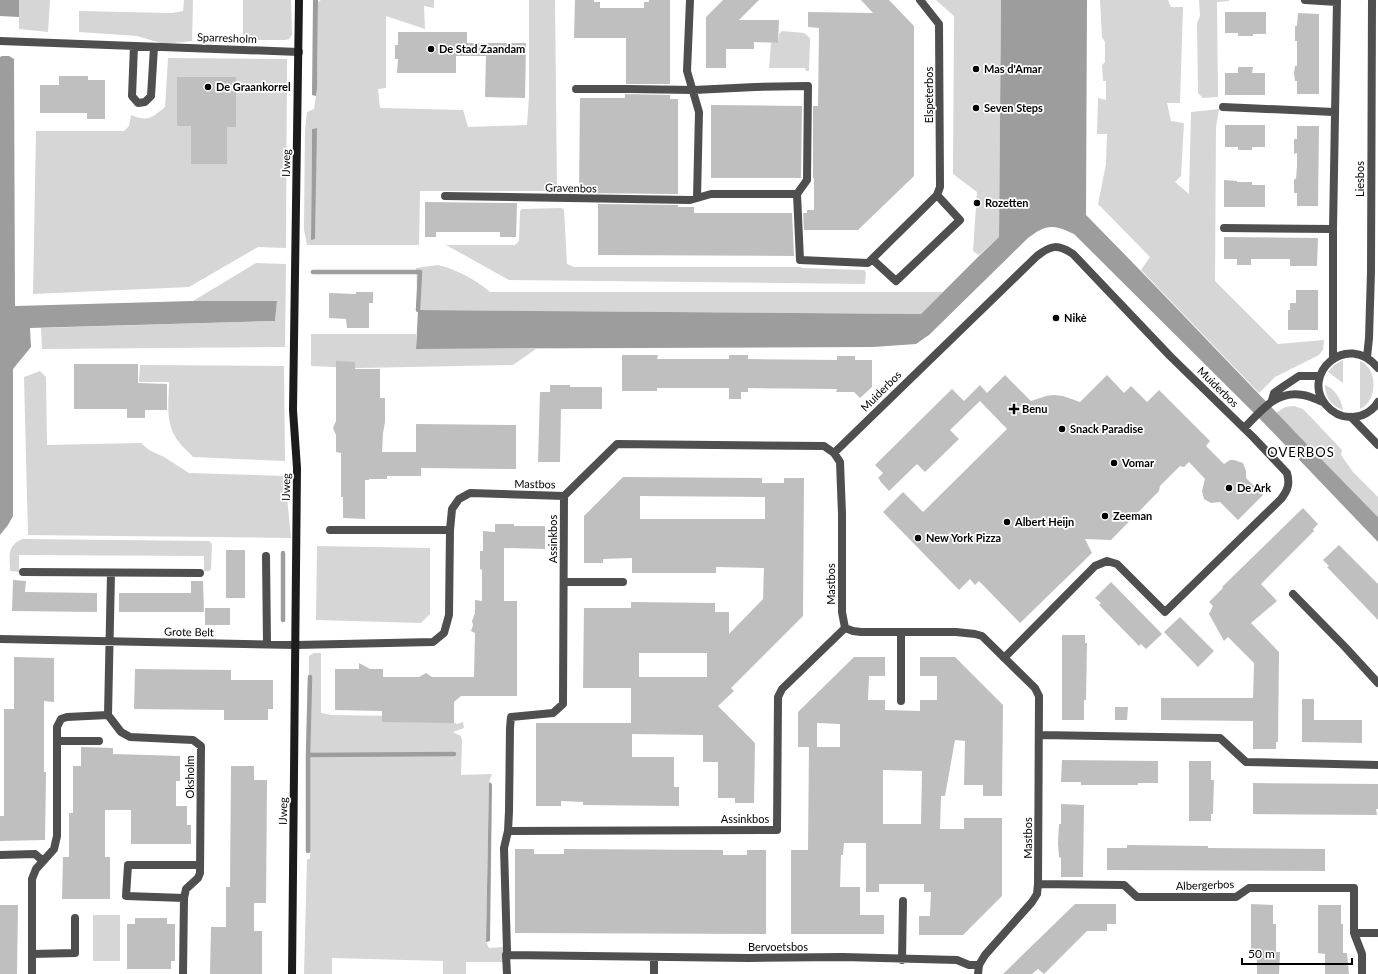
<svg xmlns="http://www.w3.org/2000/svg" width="1378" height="974" viewBox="0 0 1378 974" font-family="Lato,sans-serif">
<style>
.green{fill:#d6d6d6;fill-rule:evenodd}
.water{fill:#9d9d9d}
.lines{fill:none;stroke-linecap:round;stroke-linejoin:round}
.stream{stroke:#9d9d9d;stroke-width:4.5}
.building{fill:#bfbfbf;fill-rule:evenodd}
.street{stroke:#4f4f4f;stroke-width:8}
.secondary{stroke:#1c1c1c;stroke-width:8}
.poi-dot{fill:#000;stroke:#fff;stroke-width:1.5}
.labels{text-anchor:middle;stroke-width:3.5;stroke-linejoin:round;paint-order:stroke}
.street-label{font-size:11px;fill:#000;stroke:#fff}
.poi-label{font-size:11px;font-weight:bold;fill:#000;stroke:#fff;text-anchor:start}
.quarter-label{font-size:13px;letter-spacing:1px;fill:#000;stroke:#fff}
</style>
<rect width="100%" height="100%" fill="#fff"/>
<path class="green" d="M19,0H50L48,32L19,29Z
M184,0H193L192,41L164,44L137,36L79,32V11L172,13L183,11Z
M243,0H291L292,35L289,39L285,40H243Z
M321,0H434V8L424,6L425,29L386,16V88L378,89L380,108L463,110L468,127L527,125L529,97V0H555L557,191H420L419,245H307L304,230L305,130L307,112L314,109L317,89L318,2ZM316,128L315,239H311L312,129Z
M936,0H1001L999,237L979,255L973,251L977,192L953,174L954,16Z
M1100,0H1168L1171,7H1183L1180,103H1167L1171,121L1184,123L1181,176L1175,182L1189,194L1191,112L1219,109L1216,127L1215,281L1278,344L1324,340L1323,350L1319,355L1275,377L1259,393L1141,270L1150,257L1098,204L1106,164L1107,134H1097L1098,98L1106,100V81H1103L1102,65L1105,62V42L1102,37Z
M1199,0H1229V1L1217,2L1218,97L1203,98L1198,93L1197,23L1200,16Z
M782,31L804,33L810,38L809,71H806L805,68H769L771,43H778L779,34Z
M168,58L287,59L286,248L258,247L189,287L33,294L36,131H124L129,126L131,115C148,122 152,118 165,107Z
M562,208L564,210L567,264L574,267H800L803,268L864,270L866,272L865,284L509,280L446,245H515L519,241L520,211L522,209Z
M256,263L286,264L285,347L42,349L41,328L275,321L277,301H193Z
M438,265C456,269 476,280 490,292H943L921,314L418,310L416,268Z
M311,334H416V349H536L513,365L358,368L311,366Z
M1343,360V383L1328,372L1334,365Z
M1360,361C1378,368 1378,401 1360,409Z
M140,365L284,366L285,461L193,457C188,451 180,445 176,438C165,421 169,401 169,382H139Z
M40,371L46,377L47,445L141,443L149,450L164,457L189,473L285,476L291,538L28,535L24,377Z
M1325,385C1335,389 1341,399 1343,410C1331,406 1325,397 1325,385Z
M1294,406L1303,409L1342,450L1341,455L1353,472L1378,497V517L1276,413L1285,407Z
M22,539L209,541L212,544L211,569L209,571H204V556L19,555V572L10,571C10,556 6,547 22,539Z
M317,546L430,548V614L421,623L316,620Z
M314,653H321V713L332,715L449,717L451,721L457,724L463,722L464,728L453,732L461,736L462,741L461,775L492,774L489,782L486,942L489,948L503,947V962H466V974H443V961L332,958V974H304L307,859H310L308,773L309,656Z
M93,915H120V961H93Z"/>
<path class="water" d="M0,0H19V17L0,16Z
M313,0H318L317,89L316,96L312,95Z
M1001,0H1087L1086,215C1184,314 1279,417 1378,517V542L1262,421L1074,234C1053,224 1046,224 1028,238L929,335L916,344L873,347L416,349L418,310L921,314L979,256L999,237Z
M2,56H9L14,59L15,306L193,301H277L275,321L30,328L31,347L13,369V516L8,525L0,535V57Z
M317,128L315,239L311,240L312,129Z
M489,782L492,784L490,941L486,942Z"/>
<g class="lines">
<path class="stream" d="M313,272H420L418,310
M283,553V620
M310,677L308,755L454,754
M308,851V755"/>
</g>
<path class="building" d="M575,0H594V2H600V8H644V2H649V0H670V84H626V38H574Z
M723,0H759L739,20H779L778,43L754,42V49H726V68H706V17Z
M861,0H889L914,26V176L858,230H804L803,213H807V210H814V178H813V106H818L819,28L808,27V12L873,13Z
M1225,12H1266V34H1253V36H1238V33H1225Z
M1298,13L1319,14V94H1297V81H1295L1294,73L1295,66H1297V41H1295V26H1297Z
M398,32H467V43H526L525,98L485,97L486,56H456V73H397L398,59H395V45H398Z
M1238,67H1253L1252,73H1265V95H1225V73H1238Z
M59,76H88V80H105V119H87V113H40V85H59Z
M177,77H236V127H227V164H191V126H177Z
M625,94L670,95V99H678V194L579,193L580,98H625Z
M711,105L802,106L801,178H711Z
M1225,125H1265V147H1252V150H1238V147H1225Z
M1297,126H1319L1318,206H1297V193H1294V179H1296L1297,166V153L1294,154V139H1297Z
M1224,180L1237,181V182H1252V185H1265V207H1224Z
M425,202L517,203L516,237H500V232H436V237H425Z
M598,204L678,205V207H694V213H792L794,256L598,255Z
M1224,237L1318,238L1317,266H1290V259H1251V265H1237V259H1224Z
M1296,290H1318V330H1288V310H1290V303H1296Z
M356,292H373V303H369V328H347L346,319L329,318V293L356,294Z
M622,355H658L657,359H729V355H748V359L837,360V356H855V360H872V387L860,398L854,392H836L837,389L748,388V392H741V399H729V388H657V391H622Z
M336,361L355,362V369H380V398H385V422L383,433L382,452H416V424L516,425V469L421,468V476H387V479H369V480H365V519L343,518V497H341V453L336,452V435L333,428L336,421Z
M74,364H138V383L167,384V410H145V418H127V409H74Z
M1005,375L1031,401L1046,396L1054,395L1063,396L1080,402L1107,375L1124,393L1131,386L1147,402L1159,390L1210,441L1206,446L1224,464L1230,460H1234L1243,463L1246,471V478L1263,495L1238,520L1220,502L1211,503L1204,499L1202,491L1205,479L1189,462L1184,467L1180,466L1160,486L1159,491L1111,540L1085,539L1092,553L1020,623L979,581L975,585L970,579L959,590L883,512L903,492L923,512L1007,429L980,401L950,430L959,439L925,472L917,464L889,491L880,481V480L878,478L883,473L875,465L952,389L964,401L980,385L987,393Z
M550,385H570V387H602V409H561L560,462H538L540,392H550Z
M623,477L762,478V483H784V478H804L803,616L731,688L734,691L718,706L755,743L754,803H735V798H718V762H703V735L632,734V757H674V787H679V806L583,805V802L561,801V806H536V723H631V688H583L584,608H631V602L715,603V612H729V634L763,599L764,568L716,567V573H632V558L603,559V563H584V516ZM640,496L765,497V519H640ZM639,653H707V677H639Z
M1303,508L1318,524L1313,529L1314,531L1261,584L1277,601L1251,623L1279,652L1278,742H1276V749H1253V721L1161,720V698H1253L1254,663L1228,637L1224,641L1209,614L1213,606L1209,602L1223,588L1222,587Z
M495,524H514V526H545V549L504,548V601H517V696H461L454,702V723L382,722V711L335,710V669H359V663L370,669H383V677H419L426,673L432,677H474L475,633L471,631L473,625L472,621L475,613V600L482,601V570L480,569V551H483V531L495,532Z
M1339,545L1378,584V620L1327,567L1329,566L1323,560Z
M226,550H245V598H226Z
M13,580L26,581L25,592L97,593V612L12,611Z
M191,581H203L204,612H119V593H191Z
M1111,582L1162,634L1146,649L1141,644L1139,646L1099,605L1101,603L1095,598Z
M205,608H230V625H205Z
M1180,617L1214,651L1198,667L1164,632Z
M1062,635H1085V643H1087L1086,700H1084V720H1062Z
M14,657L54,658V702L44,701V772H46L45,840L0,841V816H4V709H14Z
M854,657H885V676H869L868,700H885V710L920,711V700H937V676H920V657H955L1003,705L1002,796H983V785H964L965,741L955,740L945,796H941L940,829H964V818H1002V896L963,935H919V916H930L931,892H924V884H879V892H866V843H844L843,855H841L840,887H860V915H884V934H791V850H808L809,747H798V712ZM817,723L840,724V747H817ZM883,770L922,771L921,824H883Z
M135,669L231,670V680H273V709H268V720H224V710L134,709Z
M1302,699H1314V720H1362V743L1302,742Z
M1115,707H1128L1127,720H1115Z
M81,747L113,748V754L180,756V781H176V806H187V825H191V844H131V810H105V857H110V899H62L63,857H69V813H73V766H81Z
M1062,760L1158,761V783H1138V785H1081V782H1061Z
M1189,761H1211V780H1214L1213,814H1211V821H1189Z
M231,766H254V780H267L266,903H254V931H262V974H210L211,927H226V887H230Z
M1253,783L1378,784V809H1376L1377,815L1253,814Z
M1061,804L1084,805L1083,877H1061V858L1059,857L1058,843L1059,824H1061Z
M1127,845L1208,846V848L1325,849V871L1107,870V848H1127Z
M515,849H534V854H564V849L723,850V855H747V850H766V934L515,933Z
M1075,904H1116V924H1107V931H1087L1044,974L1038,969L1032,974H1003Z
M1251,904L1273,905V924H1276V952H1280L1279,974H1257V953H1251Z
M0,905H18L17,974H0Z
M1318,905H1341V924H1343V953H1347L1349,974H1325V954L1318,953Z
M135,918H167V924H175V961H171V969H127V924H135Z"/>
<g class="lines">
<path class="street" d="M690,0L687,71L699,112L697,198
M1305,0L1337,2
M0,41L299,52
M134,46L132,96L138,103L145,102L151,96L154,47
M576,89H628L694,90L755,87L808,86L807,180L797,194L800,260L868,263L937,195L940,187L939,24L920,0
M1223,107L1334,112
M445,196L690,200L711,194H797
M1224,228L1333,229
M872,259L896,281L960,220L937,195
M1367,357L1369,338L1371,272L1372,0
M1333,358V229L1337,0
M1378,368C1347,330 1300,375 1326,405C1332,412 1340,417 1350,417C1361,418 1373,411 1378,402
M1272,400L1274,393L1284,386L1299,376H1320
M1351,417L1378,445
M1244,428C1261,411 1276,390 1303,395C1310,396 1317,400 1323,402
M834,453L1037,256C1051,245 1058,244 1073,254L1170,356L1253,437L1287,473C1290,484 1288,490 1281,499L1165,612L1117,564L1107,561L1095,566L1004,658
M564,496L563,704L553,713L511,717L510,728L509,811L508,831L777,830L778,697L782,689L845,628
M330,530H450
M266,556L267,644
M23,572L200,573
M111,573L108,715L121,732L130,737L193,740L201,746L200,873L198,878L186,889L184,898L183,974
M564,582H623
M1293,594L1345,647L1378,683
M0,639L296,645L433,642L444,633L449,615L450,530L452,509L459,499L470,493L564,496L617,444L824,446L834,453L840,462L842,514V612L845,628L853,631L861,632H956L975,634L982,636L1035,688L1039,696L1038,884L1037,894L1032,902L985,955L979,965L978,974
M901,701V632
M1039,735L1220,738L1246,762L1378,765
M57,741H99
M0,855L35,854L43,861
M1038,884L1124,885L1137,897H1236L1249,888H1354V933L1362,954V974
M184,898L126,896L128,865H200
M1354,933H1378
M507,951L504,848L508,831
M32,954L75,953V918
M902,960L903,901
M32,974V879L36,869L54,849L57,836V727L61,719L67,717L108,715
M507,974L506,955L749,958L843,957L957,960L969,965H979
M654,974V957"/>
<path class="secondary" d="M292,974L297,468L293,410L299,0"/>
</g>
<g class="poi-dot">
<circle cx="431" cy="49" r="4"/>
<circle cx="976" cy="69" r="4"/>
<circle cx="208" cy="87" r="4"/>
<circle cx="976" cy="108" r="4"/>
<circle cx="977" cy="203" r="4"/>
<circle cx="1056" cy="318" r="4"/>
<path d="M1012 403h4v4h4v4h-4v4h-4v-4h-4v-4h4z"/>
<circle cx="1062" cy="429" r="4"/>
<circle cx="1114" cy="463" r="4"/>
<circle cx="1229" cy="488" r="4"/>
<circle cx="1105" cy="516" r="4"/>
<circle cx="1007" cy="522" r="4"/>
<circle cx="918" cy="538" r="4"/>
</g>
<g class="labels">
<g class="street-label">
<text transform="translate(227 38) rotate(2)" y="4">Sparresholm</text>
<text transform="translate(929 95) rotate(-90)" y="4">Elspeterbos</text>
<text transform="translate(286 163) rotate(-89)" y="4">IJweg</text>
<text transform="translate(1360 179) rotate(-90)" y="4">Liesbos</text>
<text transform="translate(571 188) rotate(1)" y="4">Gravenbos</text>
<text transform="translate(1218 387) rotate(44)" y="4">Muiderbos</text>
<text transform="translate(881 391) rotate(-45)" y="4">Muiderbos</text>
<text transform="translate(535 484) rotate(1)" y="4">Mastbos</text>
<text transform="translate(286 487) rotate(-89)" y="4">IJweg</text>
<text transform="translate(553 539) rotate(-90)" y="4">Assinkbos</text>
<text transform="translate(831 584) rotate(-90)" y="4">Mastbos</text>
<text transform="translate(189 632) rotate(1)" y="4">Grote Belt</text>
<text transform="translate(190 777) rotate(-90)" y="4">Oksholm</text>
<text transform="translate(283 811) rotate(-89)" y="4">IJweg</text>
<text x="745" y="823">Assinkbos</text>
<text transform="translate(1028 838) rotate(-90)" y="4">Mastbos</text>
<text transform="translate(1205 885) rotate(-2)" y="4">Albergerbos</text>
<text x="778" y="951">Bervoetsbos</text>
</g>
<g class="poi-label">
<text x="439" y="53">De Stad Zaandam</text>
<text x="984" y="73">Mas d'Amar</text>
<text x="216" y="91">De Graankorrel</text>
<text x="984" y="112">Seven Steps</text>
<text x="985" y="207">Rozetten</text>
<text x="1064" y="322">Nikè</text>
<text x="1022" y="413">Benu</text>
<text x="1070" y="433">Snack Paradise</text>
<text x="1122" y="467">Vomar</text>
<text x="1237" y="492">De Ark</text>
<text x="1113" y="520">Zeeman</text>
<text x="1015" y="526">Albert Heijn</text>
<text x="926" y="542">New York Pizza</text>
</g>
<g class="quarter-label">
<text x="1301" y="457">OVERBOS</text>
</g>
</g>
<path d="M1242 958v6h110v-6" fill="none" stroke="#000000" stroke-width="2"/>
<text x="1248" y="958" font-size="12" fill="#000000" stroke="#ffffff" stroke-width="3" paint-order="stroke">50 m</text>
</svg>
